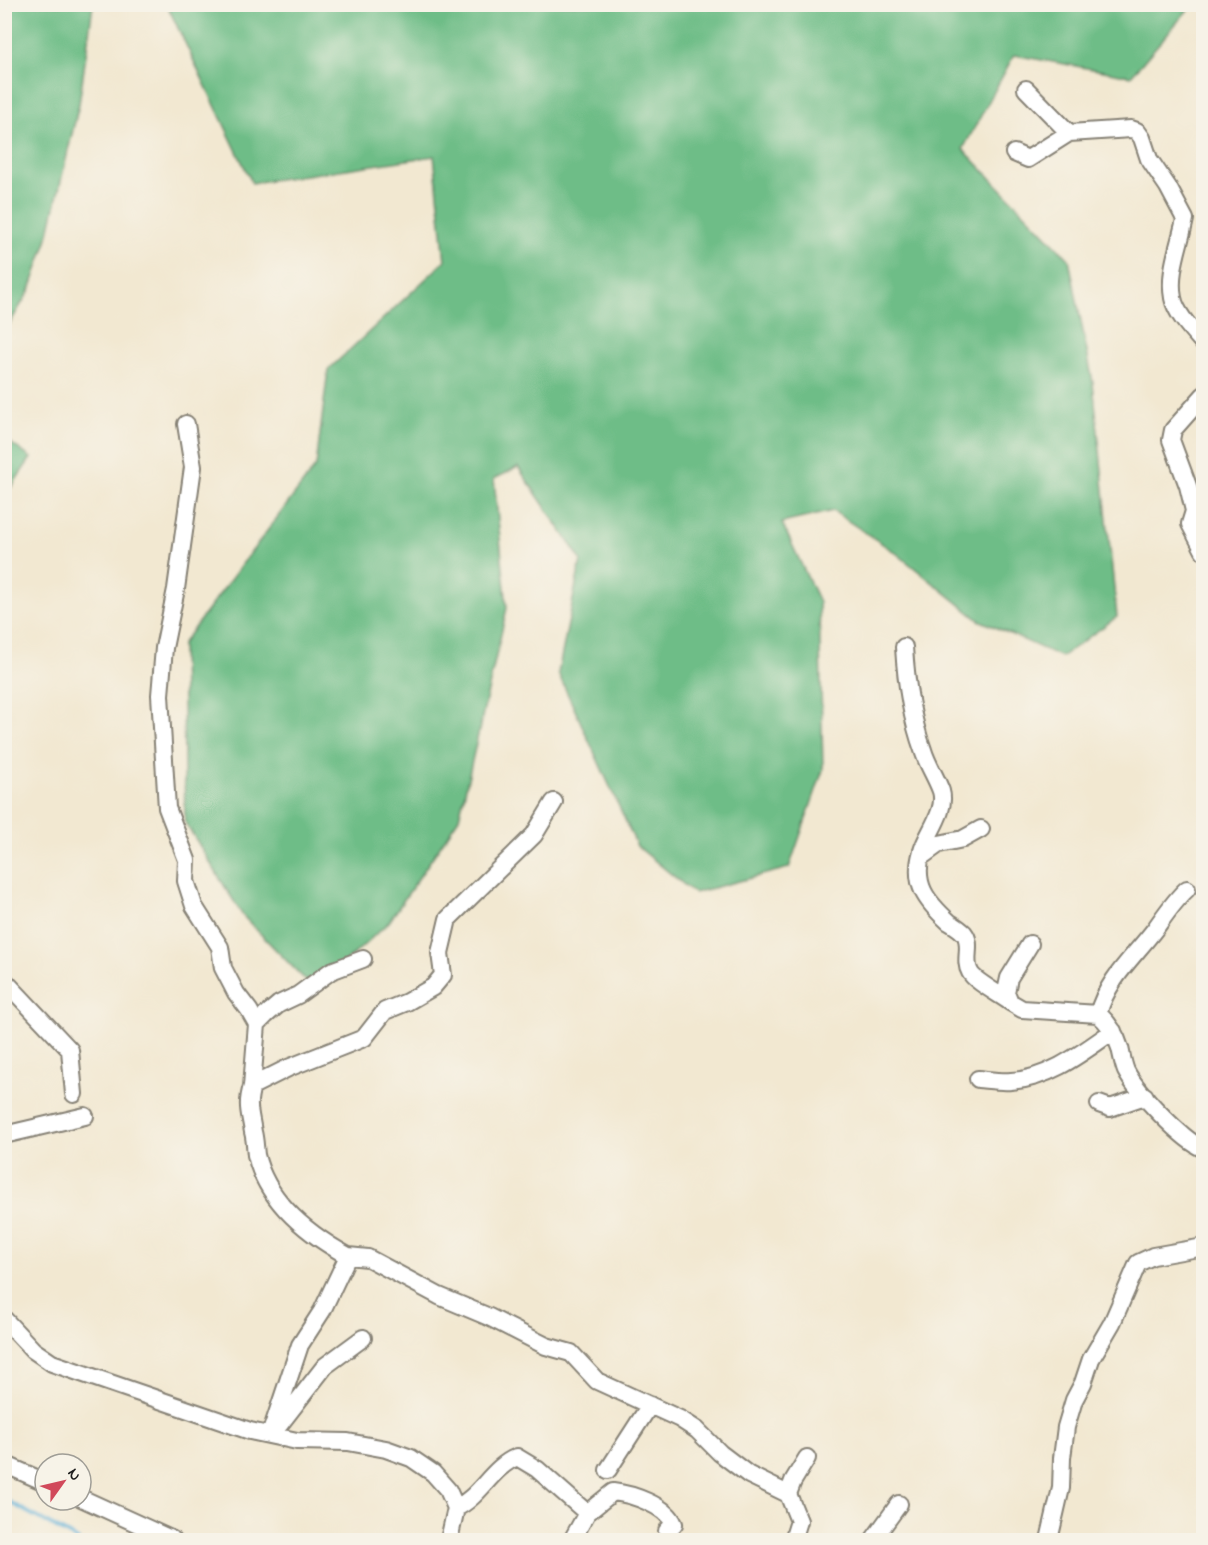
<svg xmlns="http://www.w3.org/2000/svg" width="1208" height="1545" viewBox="0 0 1208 1545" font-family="'Indie Flower',sans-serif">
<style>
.forest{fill:#6ebd87;stroke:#456c52;stroke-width:1.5}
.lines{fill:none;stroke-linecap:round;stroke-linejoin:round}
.stream{stroke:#5aaed6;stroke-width:4}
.minor-casing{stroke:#878276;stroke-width:20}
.minor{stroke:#fff;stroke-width:16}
</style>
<rect width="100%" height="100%" fill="#f7f3e8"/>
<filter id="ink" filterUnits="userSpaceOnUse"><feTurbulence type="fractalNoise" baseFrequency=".0167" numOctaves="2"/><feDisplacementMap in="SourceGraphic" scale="12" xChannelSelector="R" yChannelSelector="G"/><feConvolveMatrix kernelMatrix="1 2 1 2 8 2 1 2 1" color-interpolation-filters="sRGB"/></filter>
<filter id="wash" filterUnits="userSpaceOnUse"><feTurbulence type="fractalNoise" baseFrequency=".008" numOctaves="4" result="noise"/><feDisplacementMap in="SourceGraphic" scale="24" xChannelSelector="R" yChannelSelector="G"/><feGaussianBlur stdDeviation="1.35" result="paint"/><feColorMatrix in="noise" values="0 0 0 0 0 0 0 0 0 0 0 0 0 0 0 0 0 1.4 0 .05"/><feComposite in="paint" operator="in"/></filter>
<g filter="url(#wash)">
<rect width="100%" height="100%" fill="#f2e8d1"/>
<path class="forest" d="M5,4L93,5L79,104L47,241L30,290L5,331Z
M167,5H1192L1131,76L1014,55L963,149L1069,259L1093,383L1117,617L1061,657L979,620L896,553L833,511L782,523L819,602L823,770L789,868L694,893L637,846L558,673L581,560L518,467L494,479L507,608L459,818L389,922L315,990L243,916L185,822L182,644L316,466L328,370L445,261L434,156L252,183Z
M5,439L31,458L5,496Z"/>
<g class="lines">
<path class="stream" d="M4,1499L78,1540"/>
</g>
</g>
<g filter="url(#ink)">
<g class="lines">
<defs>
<path id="minor" d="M1026,89L1069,133L1131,129L1137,131L1142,138L1149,159L1168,187L1185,219C1180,244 1168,272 1173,298C1176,314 1193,331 1204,344
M1014,153L1028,159L1069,133
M1204,395L1173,430L1171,440L1188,486L1194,511L1190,524L1204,551
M186,424L193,467L176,589L164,648L160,695L167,808L187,860L186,881L194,906L220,947L223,968L236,993L249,1010L257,1024L252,1086
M904,647C906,681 911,717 923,750C927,764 936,777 941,791C947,811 927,833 922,851C912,884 926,901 949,922C954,925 960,929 964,933C973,944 963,960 970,972C974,981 1001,995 1010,1002
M921,857L939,844L963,839L981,829
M1030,944L1009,978L1006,992L1010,1002L1022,1009L1098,1014C1109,1023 1116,1035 1120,1048C1122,1056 1123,1064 1126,1071C1136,1091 1183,1141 1204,1149
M4,980L70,1050L74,1094
M1098,1014C1108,978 1133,958 1155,929C1165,915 1174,901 1187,889
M257,1024L266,1015L279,1004L298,995L331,971L363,959
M978,1079C989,1080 1001,1082 1011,1081C1049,1079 1083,1052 1113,1031
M1099,1104L1110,1108L1145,1096
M4,1135L85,1116
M348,1256C308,1234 267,1202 256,1155C255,1147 255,1139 253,1132C250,1112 246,1106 252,1086L288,1068L364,1038L385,1011L407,1002L433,987L443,975L440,953L448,919L534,835L554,802
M4,1319L33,1350L52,1363L250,1431L297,1441L348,1442L386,1449L411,1458L433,1473L448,1490L456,1508L449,1540
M274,1426L280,1424L325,1366L363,1338
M270,1435L300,1345L322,1311L348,1256L368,1258L439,1296L489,1317L546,1346L571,1353L597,1381L680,1419L697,1430L720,1453L749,1475L788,1494
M4,1464L45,1482
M608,1470L650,1405
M81,1498L173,1540
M456,1508C480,1497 492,1467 517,1457L537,1469L587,1513
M572,1540L587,1513L613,1492C631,1494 666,1505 674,1524L667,1531
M793,1540L799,1521L788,1494L793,1481L807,1458
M873,1540L899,1504
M1049,1540L1061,1488L1062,1458L1066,1427L1074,1400L1083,1383L1091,1359L1112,1323L1138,1263L1153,1256L1204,1247"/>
</defs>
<use href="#minor" class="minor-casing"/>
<use href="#minor" class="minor"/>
</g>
</g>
<rect width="1208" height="1545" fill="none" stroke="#f7f3e8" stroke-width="24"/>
<g transform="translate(63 1482) rotate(56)"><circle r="28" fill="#f7f3e8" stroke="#9f9d96" stroke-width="1.5"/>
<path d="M0-4.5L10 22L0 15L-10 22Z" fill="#d1495b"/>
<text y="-9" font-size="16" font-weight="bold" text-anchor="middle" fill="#1c1c1c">N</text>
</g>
</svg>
